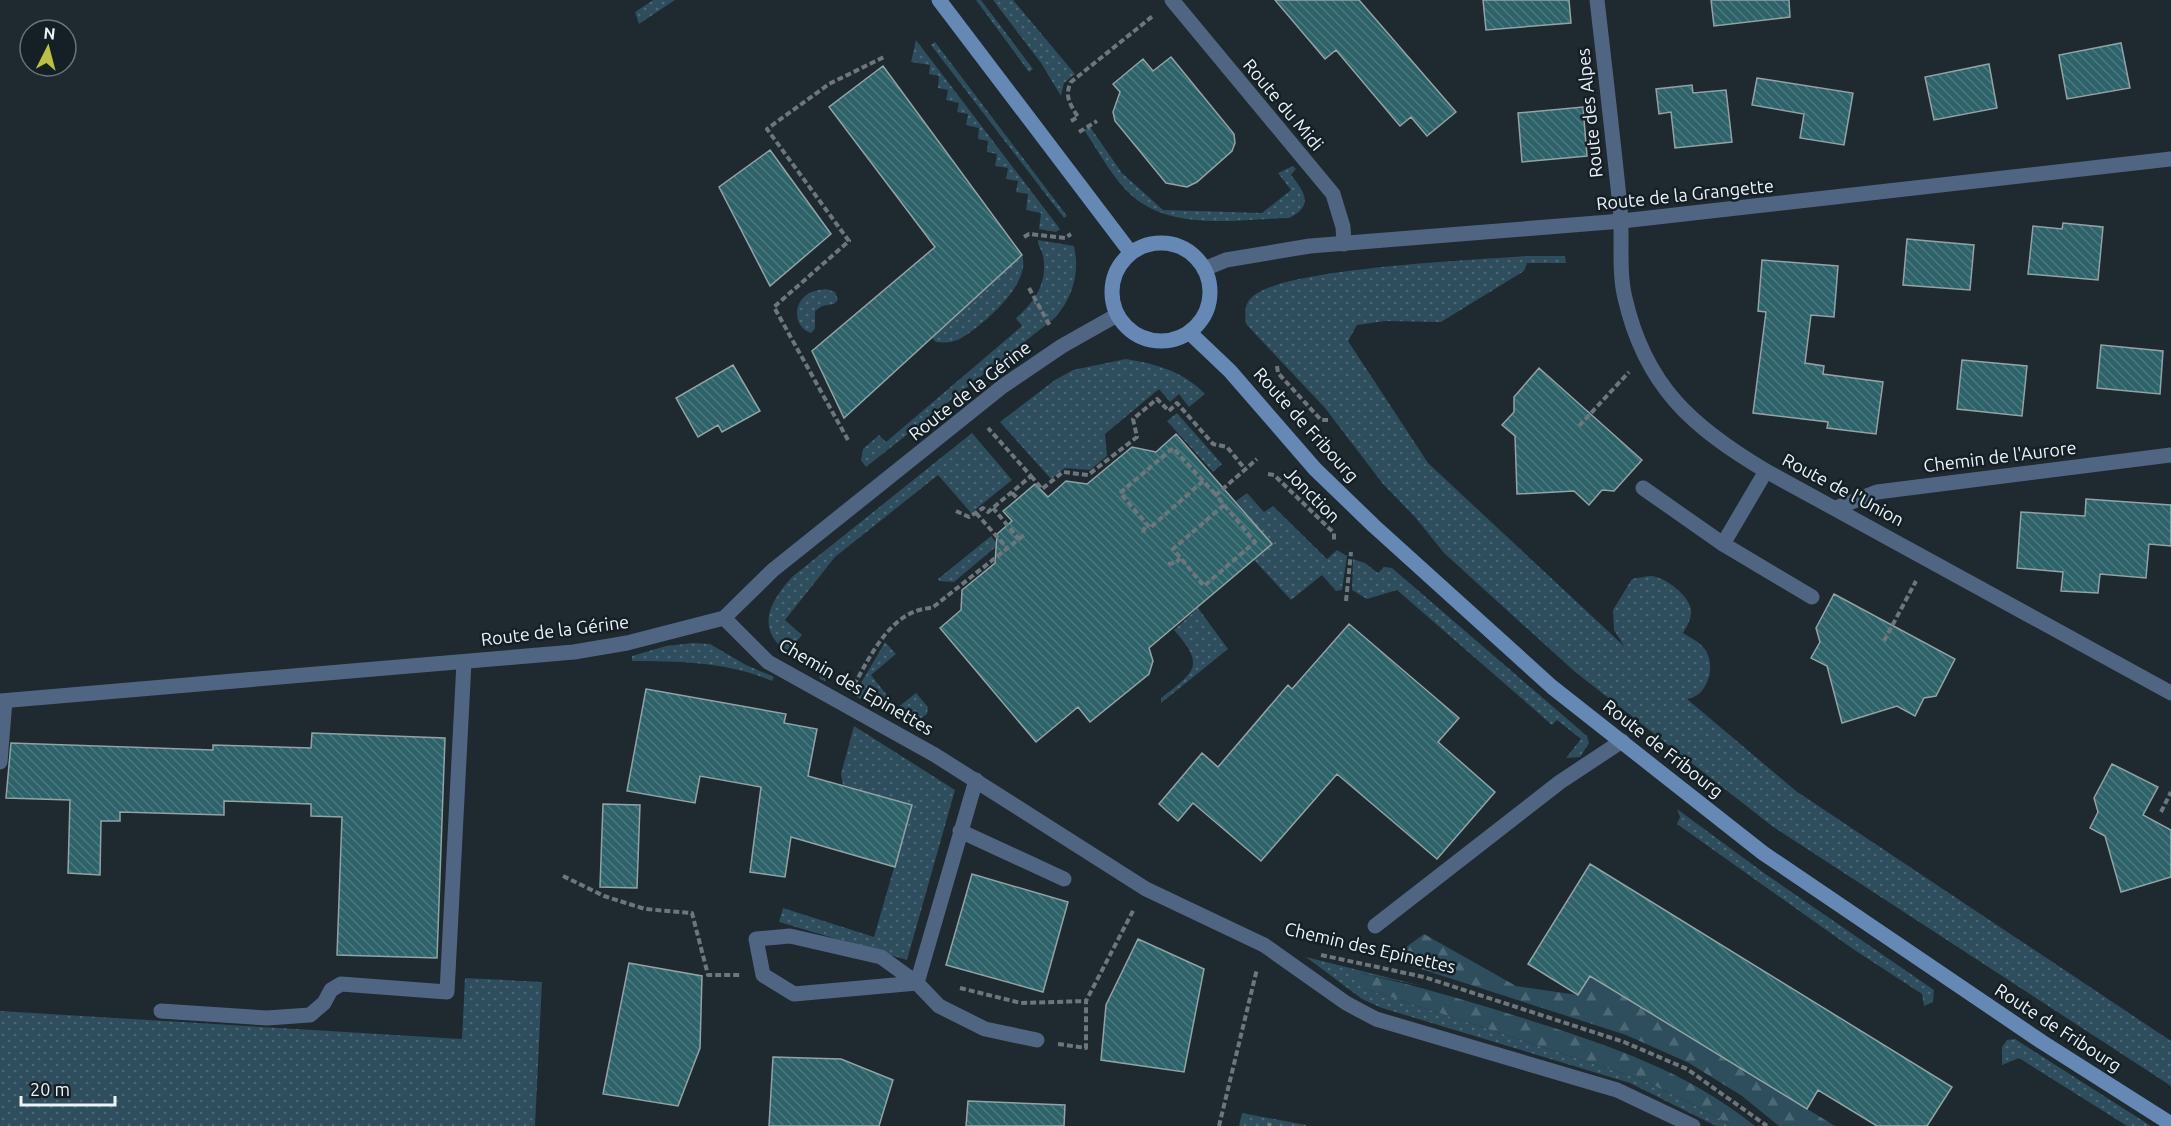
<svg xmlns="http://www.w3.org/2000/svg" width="2171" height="1126" viewBox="0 0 2171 1126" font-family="Ubuntu,sans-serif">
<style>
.grass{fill:url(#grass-dots)}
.forest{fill:url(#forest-firs)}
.building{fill:url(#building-back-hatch);stroke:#92a3a5;stroke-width:1.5}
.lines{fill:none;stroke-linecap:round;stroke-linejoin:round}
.path{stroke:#6d767c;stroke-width:4;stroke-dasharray:6 3;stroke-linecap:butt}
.lane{stroke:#506582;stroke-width:15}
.street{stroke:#506582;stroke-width:15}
.secondary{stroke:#6588b5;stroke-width:15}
.labels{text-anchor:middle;stroke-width:5;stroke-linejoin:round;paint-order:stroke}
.street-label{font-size:18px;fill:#ecf3f7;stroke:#152026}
</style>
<defs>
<pattern id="grass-dots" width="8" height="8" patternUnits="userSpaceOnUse" patternTransform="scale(1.5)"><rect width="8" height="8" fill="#2e4d5d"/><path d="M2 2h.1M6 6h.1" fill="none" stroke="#4c6775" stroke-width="1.8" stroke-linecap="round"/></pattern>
<pattern id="forest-firs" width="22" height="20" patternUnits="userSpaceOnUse" patternTransform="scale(1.5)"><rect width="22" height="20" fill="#2e4d5d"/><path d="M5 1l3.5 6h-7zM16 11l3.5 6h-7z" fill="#4c6775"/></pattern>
<pattern id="building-back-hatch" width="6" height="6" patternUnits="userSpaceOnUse" patternTransform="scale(1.5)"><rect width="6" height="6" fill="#2e6269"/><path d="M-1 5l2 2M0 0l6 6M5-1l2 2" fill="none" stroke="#4c797f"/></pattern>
</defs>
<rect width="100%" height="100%" fill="#1e2930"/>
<path class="grass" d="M653,0H675L639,24L635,12Z
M976,0H981L1033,69L1029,72Z
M993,0H1013L1075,74L1064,83L1061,96L1041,63Z
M916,40L1060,229L1056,232L1039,229L1041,213L1026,210L1028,194L1016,192L1018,181L1006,179L1008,168L995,166L997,154L987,152L988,141L978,139L979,128L966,125L968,114L957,112L959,103L946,100L948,90L938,88L939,76L929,74L930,65L911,62Z
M935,42L1067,216L1064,218L931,45Z
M1090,127L1122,173L1163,210L1262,213L1291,190L1278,173L1293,166L1296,169L1291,175C1305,192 1314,206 1289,218C1235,219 1168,233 1127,191C1110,174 1098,150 1084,130Z
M1038,240L1074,246C1080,273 1073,296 1056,317L866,467L861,460L863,449L879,435L886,442L1022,326L1016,318C1035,302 1048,282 1043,256C1042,250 1037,245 1038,240Z
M1022,255C1032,283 984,324 963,337C954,343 945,343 936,342L932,338Z
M1527,256H1565L1566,263H1527L1524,271L1441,322L1385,321L1357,325L1348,341L1428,463L1624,646L1614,630L1613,610L1632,579C1638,578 1646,576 1652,576C1666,578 1689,595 1691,610C1692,618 1687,626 1683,633C1689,637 1698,641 1703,647C1718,663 1708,697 1687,699L1796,791L2171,1041V1086L1772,826L1574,671L1444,553L1415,517L1383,484L1325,408L1246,324C1245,315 1244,305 1251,298C1277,268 1480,260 1527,256Z
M826,289L835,292L838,300L834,304L822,306L815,311V329L811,333C796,329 792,308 804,297C810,291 818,290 826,289Z
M1126,359C1156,364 1183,371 1205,394L1189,407L1179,394L1170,402L1159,389L1105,434L1107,456L1090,470L1065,468L1051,479L1000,422L1055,380L1073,370Z
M1177,413L1222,464L1213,472L1167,421Z
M972,433L1012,480L971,513L938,475L835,557L785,620L802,635L793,646L830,670L825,681L820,679L819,673C771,647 748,625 792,577Z
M1247,493L1264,512L1273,506L1327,559L1337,550L1347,556L1342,590L1336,591L1322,575L1291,600L1254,560L1272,544L1236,501Z
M991,536L998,545L954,582L939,581L938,579Z
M1353,559L1365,563L1378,573L1384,567L1392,568L1587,736L1589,743L1580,757L1566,758L1581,739L1557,720L1552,725L1397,590L1367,599L1352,590Z
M1198,608L1228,649L1161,703V698C1195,671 1206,666 1174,630Z
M885,642L896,654L871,675L897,708L916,693L928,707L927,714L917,721L909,720L869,697L862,700L854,695Z
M693,643L710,644L746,665L774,677L772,681C729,662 678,661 632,661V656L666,646Z
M854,726L955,790L907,960L779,922L783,908L874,937L912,805L843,785L841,774Z
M1677,809L1764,873L1934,990L1933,1002L1924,1006L1922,994L1853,949L1677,824L1680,817Z
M1306,957L1422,986L1360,973L1369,990L1643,1080L1718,1117L1730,1126H1716L1630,1083L1382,1008L1362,999Z
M465,978L542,982L535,1126H0V1011L462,1039Z
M2015,1039L2151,1126H2127L2019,1058L2002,1065V1047L2007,1040Z
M1242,1113L1306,1125V1126H1239Z"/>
<path class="forest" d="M1424,934L1516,986L1578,995L1590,976L1835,1126H1779L1742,1096L1689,1063L1626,1035L1390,959Z
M1360,973C1416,985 1471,1002 1526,1019C1608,1045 1687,1071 1755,1126H1730L1718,1117L1643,1080L1369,990L1352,979Z"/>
<path class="building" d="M1275,0H1359L1456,112L1427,136L1411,117L1400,126L1336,50L1325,59Z
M1483,0H1569L1571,23L1486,30Z
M1711,0H1789L1790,17L1714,26Z
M2121,43L2130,88L2067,99L2059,55Z
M1171,57L1234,134L1235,143L1232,151L1197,182L1187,187L1166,183L1115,121L1113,112L1120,92L1113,84L1143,59L1153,71Z
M1989,64L1997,108L1934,120L1925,77Z
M883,66L1022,255L844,418L812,351L935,247L829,107Z
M1757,78L1853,93L1844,145L1800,138L1804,114L1752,105Z
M1692,85L1693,93L1726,90L1732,142L1675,148L1671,112L1659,114L1656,89Z
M1583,107L1587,156L1522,162L1518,113Z
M770,150L831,234L770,286L719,187Z
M2063,223L2103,227L2098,280L2028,274L2033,226L2062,229Z
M1907,239L1974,245L1970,290L1903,285Z
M1762,260L1838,266L1834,317L1811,315L1805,363L1824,366L1823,374L1883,382L1876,434L1827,428L1828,422L1753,413L1766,312L1758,311Z
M2101,345L2163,351L2160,394L2097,388Z
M1962,360L2027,366L2022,416L1957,409Z
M733,365L760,411L722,432L718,425L698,437L676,398Z
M1539,368L1642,460L1614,491L1602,490L1589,505L1574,491L1517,494L1515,436L1502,425L1514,412V397Z
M1176,434L1272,544L1149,648L1153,661L1149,674L1090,722L1078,707L1036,742L940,628L961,610L962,590L995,563L997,534L1012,521L1003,511L1008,507L1035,484L1048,497L1066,481L1087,484L1132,447L1156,452Z
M2086,499L2171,505V546L2149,544L2146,578L2100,574L2098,593L2061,591L2063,572L2017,568L2021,512L2085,516Z
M1834,594L1955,659L1936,696L1924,698L1915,716L1897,706L1842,723L1827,666L1811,658L1820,642L1816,628Z
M1349,624L1459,718L1438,742L1495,792L1437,859L1337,774L1261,861L1193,803L1178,821L1159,804L1202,753L1218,767L1288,685L1292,689Z
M646,689L786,714L784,723L817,729L808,776L912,805L895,867L791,837L785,877L750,872L761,787L700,776L695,803L627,791Z
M312,733L445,738L437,958L337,955L342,817L311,816V804L224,801V815L120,812V821H101L100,875L68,873L70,800L6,798L11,743L213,750V745L311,748Z
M2112,764L2158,787L2143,815L2171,830V877L2121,892L2105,836L2090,828L2098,812L2094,798Z
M603,804L640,805L637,888L600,887Z
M1590,864L1952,1087L1927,1126H1877L1818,1090L1807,1109L1590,976L1578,995L1528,964Z
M972,874L1068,902L1043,992L946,965Z
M1138,939L1204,969L1184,1072L1101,1060L1106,1005Z
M629,963L702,976L700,1048L678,1106L603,1094Z
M773,1057L841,1059L893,1080L879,1126H769Z
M968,1101L1065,1105L1064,1126H966Z"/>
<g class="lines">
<path class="path" d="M1071,121L1078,117C1070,104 1064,96 1071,82L1154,15
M1079,132L1097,121
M1024,237L1029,234L1065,238L1071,234
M1029,288L1050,326
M1277,366L1278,373L1321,420H1328
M1579,426L1629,372
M848,440L774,307L849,241L767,129L829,84L886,56
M1268,474L1274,475L1334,533V540
M1031,476L1042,489L1063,472L1088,475L1137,437L1133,419L1157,399L1169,411L1177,403L1213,444L1227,447L1245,469
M1203,481L1150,528L1120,493L1173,448L1216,495
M1012,493L1018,499
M1224,505L1173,549L1204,586L1255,542L1216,495L1257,459
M956,511L969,517L983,508L988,512L1031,476L988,428
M976,513L1007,548
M1143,533L1146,523
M1019,539L1024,535
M1168,564L1176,563L1180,558
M1346,601L1351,552
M1884,641L1916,581
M854,685C871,655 892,609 932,608L1019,539L993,508
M2161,812L2171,792
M563,876L604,896L645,909L692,913L708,975H741
M1321,955L1424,977L1624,1042L1687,1069L1767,1126
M960,988L1021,1003L1086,1001
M1058,1044L1086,1048V1001L1134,909
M1219,1126L1257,969
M1269,1126L1270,1123"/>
<path class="lane" d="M1643,488L1723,544L1766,471
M1723,544L1812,597
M0,762L5,701
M960,831L1064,879
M1375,926L1560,782L1622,741
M1264,945L1346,1003L1376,1019L1617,1090L1693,1126
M917,983L794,994L763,975L756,939L790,936L881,957L917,983L939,1006L985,1029L1037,1040
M917,983L976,780
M161,1011L267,1018L310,1015L324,1003L331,990L341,984L447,992L464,662"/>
<path class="street" d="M1172,0L1333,194L1343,227L1344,244
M1597,0C1605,69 1613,138 1620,207C1623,237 1618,270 1625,298C1645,386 1692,427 1766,471L2171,693
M1204,269L1226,260L1310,246L1622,221L2171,159
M1836,508L1877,492L2171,455
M724,618L768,662L935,755L1146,889L1264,945
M0,701L574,652L627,643L724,618L773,570L1003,386L1062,346L1117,315"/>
<path class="secondary" d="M939,0L1131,253
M1112 292a49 49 0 1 1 98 0a49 49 0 1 1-98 0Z
M1189,332L1230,371L1315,469L1374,526L1552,687L1763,853L2042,1042L2171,1124"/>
</g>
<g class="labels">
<g class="street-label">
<text transform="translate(1283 105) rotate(50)" y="6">Route du Midi</text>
<text transform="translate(1590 113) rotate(-96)" y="6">Route des Alpes</text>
<text transform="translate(1685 195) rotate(-6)" y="6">Route de la Grangette</text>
<text transform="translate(970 391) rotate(-38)" y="6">Route de la Gérine</text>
<text transform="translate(1306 425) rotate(48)" y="6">Route de Fribourg</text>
<text transform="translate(2000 457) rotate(-7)" y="6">Chemin de l'Aurore</text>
<text transform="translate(1843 490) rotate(28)" y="6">Route de l'Union</text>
<text transform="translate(1312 495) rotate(45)" y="6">Jonction</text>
<text transform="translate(555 631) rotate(-7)" y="6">Route de la Gérine</text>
<text transform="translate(856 687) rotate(30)" y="6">Chemin des Epinettes</text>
<text transform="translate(1663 749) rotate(38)" y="6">Route de Fribourg</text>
<text transform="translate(1370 948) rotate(13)" y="6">Chemin des Epinettes</text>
<text transform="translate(2058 1028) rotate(33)" y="6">Route de Fribourg</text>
</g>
</g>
<g transform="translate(48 48) rotate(6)"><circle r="28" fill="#152026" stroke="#6b747a" stroke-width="1.5"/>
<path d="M0-4.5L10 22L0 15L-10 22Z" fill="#bbc045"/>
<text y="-9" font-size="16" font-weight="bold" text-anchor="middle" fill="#ecf3f7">N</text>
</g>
<path d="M21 1096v9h94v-9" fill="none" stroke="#ecf3f7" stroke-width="3"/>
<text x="30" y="1096" font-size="18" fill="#ecf3f7" stroke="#152026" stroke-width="4.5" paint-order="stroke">20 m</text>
</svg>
